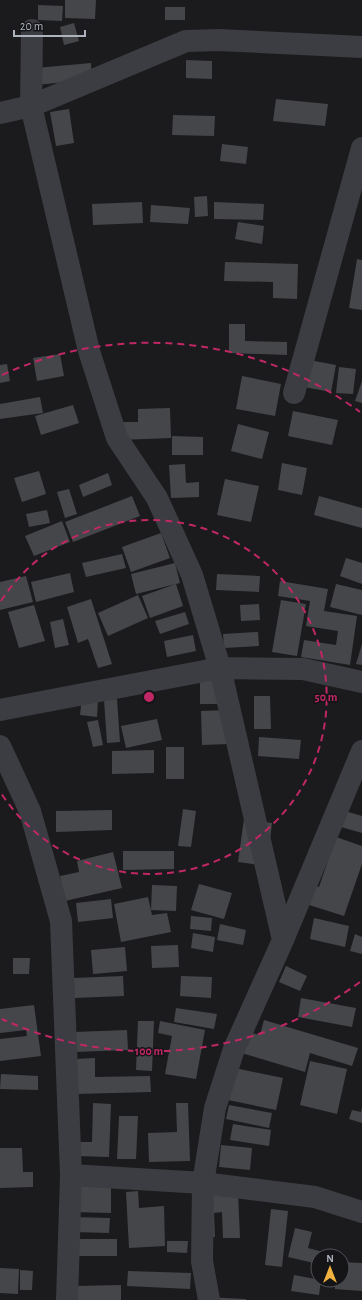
<svg xmlns="http://www.w3.org/2000/svg" width="362" height="1300" viewBox="0 0 362 1300" font-family="'Alegreya Sans',sans-serif">
<style>
.building{fill:#45464a}
.lines{fill:none;stroke-linecap:round;stroke-linejoin:round}
.street{stroke:#3c3d42;stroke-width:22}
.ring{fill:none;stroke:#c02765;stroke-width:2;stroke-dasharray:7 5}
.centre{fill:#c02765;stroke:#151518;stroke-width:2}
.ring-label{font-size:12px;text-anchor:middle;font-weight:bold;fill:#c02765;stroke:#151518;stroke-width:3;stroke-linejoin:round;paint-order:stroke}
</style>
<rect width="100%" height="100%" fill="#1b1b1d"/>
<path class="building" d="M65,0H96L95,19L65,18Z
M38,5L63,6L62,21L38,20Z
M165,7H185V20H165Z
M74,23L79,41L64,45L60,27Z
M186,60L212,61V79L186,78Z
M91,63L92,79L37,85L36,68Z
M276,99L328,104L325,126L273,121Z
M69,109L74,143L56,146L50,112Z
M173,115L215,116L214,136L172,135Z
M222,144L248,147L246,164L220,161Z
M207,196L208,216L195,217L194,197Z
M142,202L143,223L93,225L92,204Z
M214,202L264,204L263,220L214,219Z
M151,205L190,208L188,224L150,222Z
M238,222L264,226L262,244L235,239Z
M357,259L362,260V310L349,308Z
M225,262L298,264L297,299L273,298V282L224,281Z
M229,324H245V341L287,342V355L229,353Z
M60,354L64,376L37,381L33,358Z
M309,360L336,365L331,392L304,387Z
M7,364L10,381L0,383V365Z
M339,367L356,369L353,394L336,393Z
M242,376L281,384L275,416L236,409Z
M362,381V403L355,401Z
M40,397L43,413L0,419V404Z
M73,405L79,423L41,435L35,416Z
M170,408L171,438L119,440L118,422H138V409Z
M293,411L338,420L332,445L288,436Z
M238,424L269,432L262,459L231,451Z
M172,436L203,437V455H172Z
M282,463L307,468L302,495L278,490Z
M185,464L186,483L199,482V497L171,498L169,465Z
M39,471L46,494L22,502L14,478Z
M108,473L112,485L83,497L79,485Z
M225,479L259,486L251,522L217,515Z
M69,489L77,514L65,518L57,492Z
M132,496L140,516L73,542L65,522Z
M319,496L362,508V528L314,515Z
M47,510L50,523L29,527L26,514Z
M62,521L70,542L34,556L25,536Z
M161,533L170,558L131,572L122,547Z
M122,554L126,568L86,577L82,563Z
M346,558L362,563V584L340,576Z
M175,563L180,583L136,594L131,574Z
M70,573L74,592L36,602L31,582Z
M217,574L260,576L259,592L216,590Z
M26,576L33,602L0,610V582Z
M280,581L328,589L324,611L357,616L350,665L301,657L304,640L336,645L338,631L306,626L310,601L278,596Z
M176,584L183,606L150,618L142,596Z
M336,584L362,590V615L330,607Z
M138,595L148,618L108,636L98,613Z
M91,599L112,664L98,668L88,639L78,643L67,607Z
M281,600L306,604L297,656L272,652Z
M259,604L260,620L241,621L240,605Z
M34,605L45,641L19,648L8,612Z
M185,612L189,624L160,634L155,621Z
M63,619L69,645L55,648L50,622Z
M258,632L259,646L224,648L223,634Z
M193,635L196,651L167,657L164,641Z
M362,644V665L356,664Z
M200,679H229V704H200Z
M254,696H270L271,729H254Z
M82,697L98,699L97,717L80,715Z
M117,699L120,742L107,743L104,700Z
M227,710L228,744L202,745L201,711Z
M157,719L162,740L126,748L121,726Z
M98,720L103,745L93,747L87,722Z
M259,737L301,740L299,759L258,756Z
M166,747H184V779H166Z
M154,750V773L112,774V751Z
M183,809L196,811L191,847L178,846Z
M112,810V830L56,832V811Z
M345,811L362,816V833L341,827Z
M244,819L272,823L267,866L238,862Z
M336,837L362,846V864L344,916L306,904L313,885L319,887Z
M123,851H174V869L123,870Z
M113,852L122,888L65,901L60,876L79,872L77,861Z
M199,884L232,893L224,919L191,910Z
M152,885L177,886L176,911L151,910Z
M148,897L152,915L167,913L171,932L121,942L114,904Z
M111,899L113,918L78,922L76,903Z
M191,916L212,918L211,931L190,929Z
M314,918L349,926L345,947L310,939Z
M220,924L246,930L243,945L217,940Z
M193,933L215,937L213,952L191,948Z
M355,934L362,937V954L350,951Z
M178,945L179,967L152,968L151,946Z
M125,947L127,971L93,974L91,950Z
M13,958H30L29,974H13Z
M286,966L307,976L300,991L279,982Z
M123,976L124,996L74,998L73,978Z
M181,976L212,977L211,998L180,996Z
M301,998L356,1008L352,1027L298,1017Z
M34,1005L41,1056L0,1061V1039L27,1036L26,1030L0,1033V1009Z
M176,1008L217,1014L214,1029L174,1022Z
M264,1020L358,1048L352,1066L310,1053L305,1072L238,1052L244,1031L260,1035Z
M138,1021H154L152,1071L136,1070Z
M160,1021L205,1030L196,1079L165,1074L172,1036L158,1033Z
M127,1030L128,1050L75,1052L74,1032Z
M95,1058V1077L150,1076L151,1092L76,1094L75,1059Z
M310,1061L347,1069L337,1114L300,1105Z
M230,1067L283,1078L276,1110L223,1099Z
M1,1074L38,1076V1090L0,1089Z
M93,1103L111,1104L109,1157L76,1156V1142H92Z
M176,1103H188L190,1161L149,1162L148,1133L177,1132Z
M229,1105L272,1113L269,1128L226,1119Z
M362,1108V1123L349,1119L352,1110L361,1112Z
M119,1116H138L136,1159H117Z
M233,1124L271,1130L269,1146L230,1140Z
M221,1145L252,1148L250,1170L219,1167Z
M0,1148H22L23,1172H33V1187L0,1188Z
M73,1185L111,1186V1213L72,1212Z
M138,1191L139,1208L164,1206L165,1246L129,1248L126,1192Z
M238,1192L240,1238H223L222,1212L214,1213L215,1237L203,1238L202,1194Z
M271,1209L288,1211L282,1267L265,1265Z
M72,1217L110,1218L109,1233L72,1232Z
M295,1228L312,1232L308,1248L339,1256H318V1264L288,1257Z
M72,1239H117V1256H72Z
M167,1241H188L187,1253L167,1252Z
M342,1262L362,1263V1291L335,1289V1280H342Z
M0,1268L19,1269L18,1294L0,1293Z
M20,1270L33,1271L32,1290H20Z
M128,1271L191,1273L190,1289L127,1286Z
M294,1275L321,1280L319,1295L291,1291Z
M121,1285V1300H75V1286Z
M205,1297L246,1299V1300H205Z"/>
<g class="lines">
<path class="street" d="M32,30L31,106L89,351L117,438L157,498L192,575L220,668L283,940
M0,113L31,106L186,41L219,40L362,47
M294,393L362,148
M0,710L220,668L303,669L362,682
M0,746L30,811L61,921L71,1175L67,1300
M71,1175L203,1183L315,1197L362,1212
M209,1300L202,1261L203,1183L215,1108L234,1049L283,940L362,751"/>
</g>
<g class="ring">
<path d="M1 601A177 177 0 1 1 1 793"/>
<path d="M360 982A354 354 0 0 1 2 1019M2 375A354 354 0 0 1 360 412"/>
</g>
<circle cx="149" cy="697" r="6" class="centre"/>
<g class="ring-label">
<text x="326" y="701">50 m</text>
<text x="149" y="1055">100 m</text>
</g>
<g transform="translate(330 1268)"><circle r="19" fill="#151518" stroke="#52545a"/>
<path d="M0-3L7 15L0 10L-7 15Z" fill="#f0b33f"/>
<text y="-6" font-size="11" font-weight="bold" text-anchor="middle" fill="#adb2bc">N</text>
</g>
<path d="M14 30v6h71v-6" fill="none" stroke="#adb2bc" stroke-width="2"/>
<text x="20" y="30" font-size="12" fill="#adb2bc" stroke="#151518" stroke-width="3" paint-order="stroke">20 m</text>
</svg>
